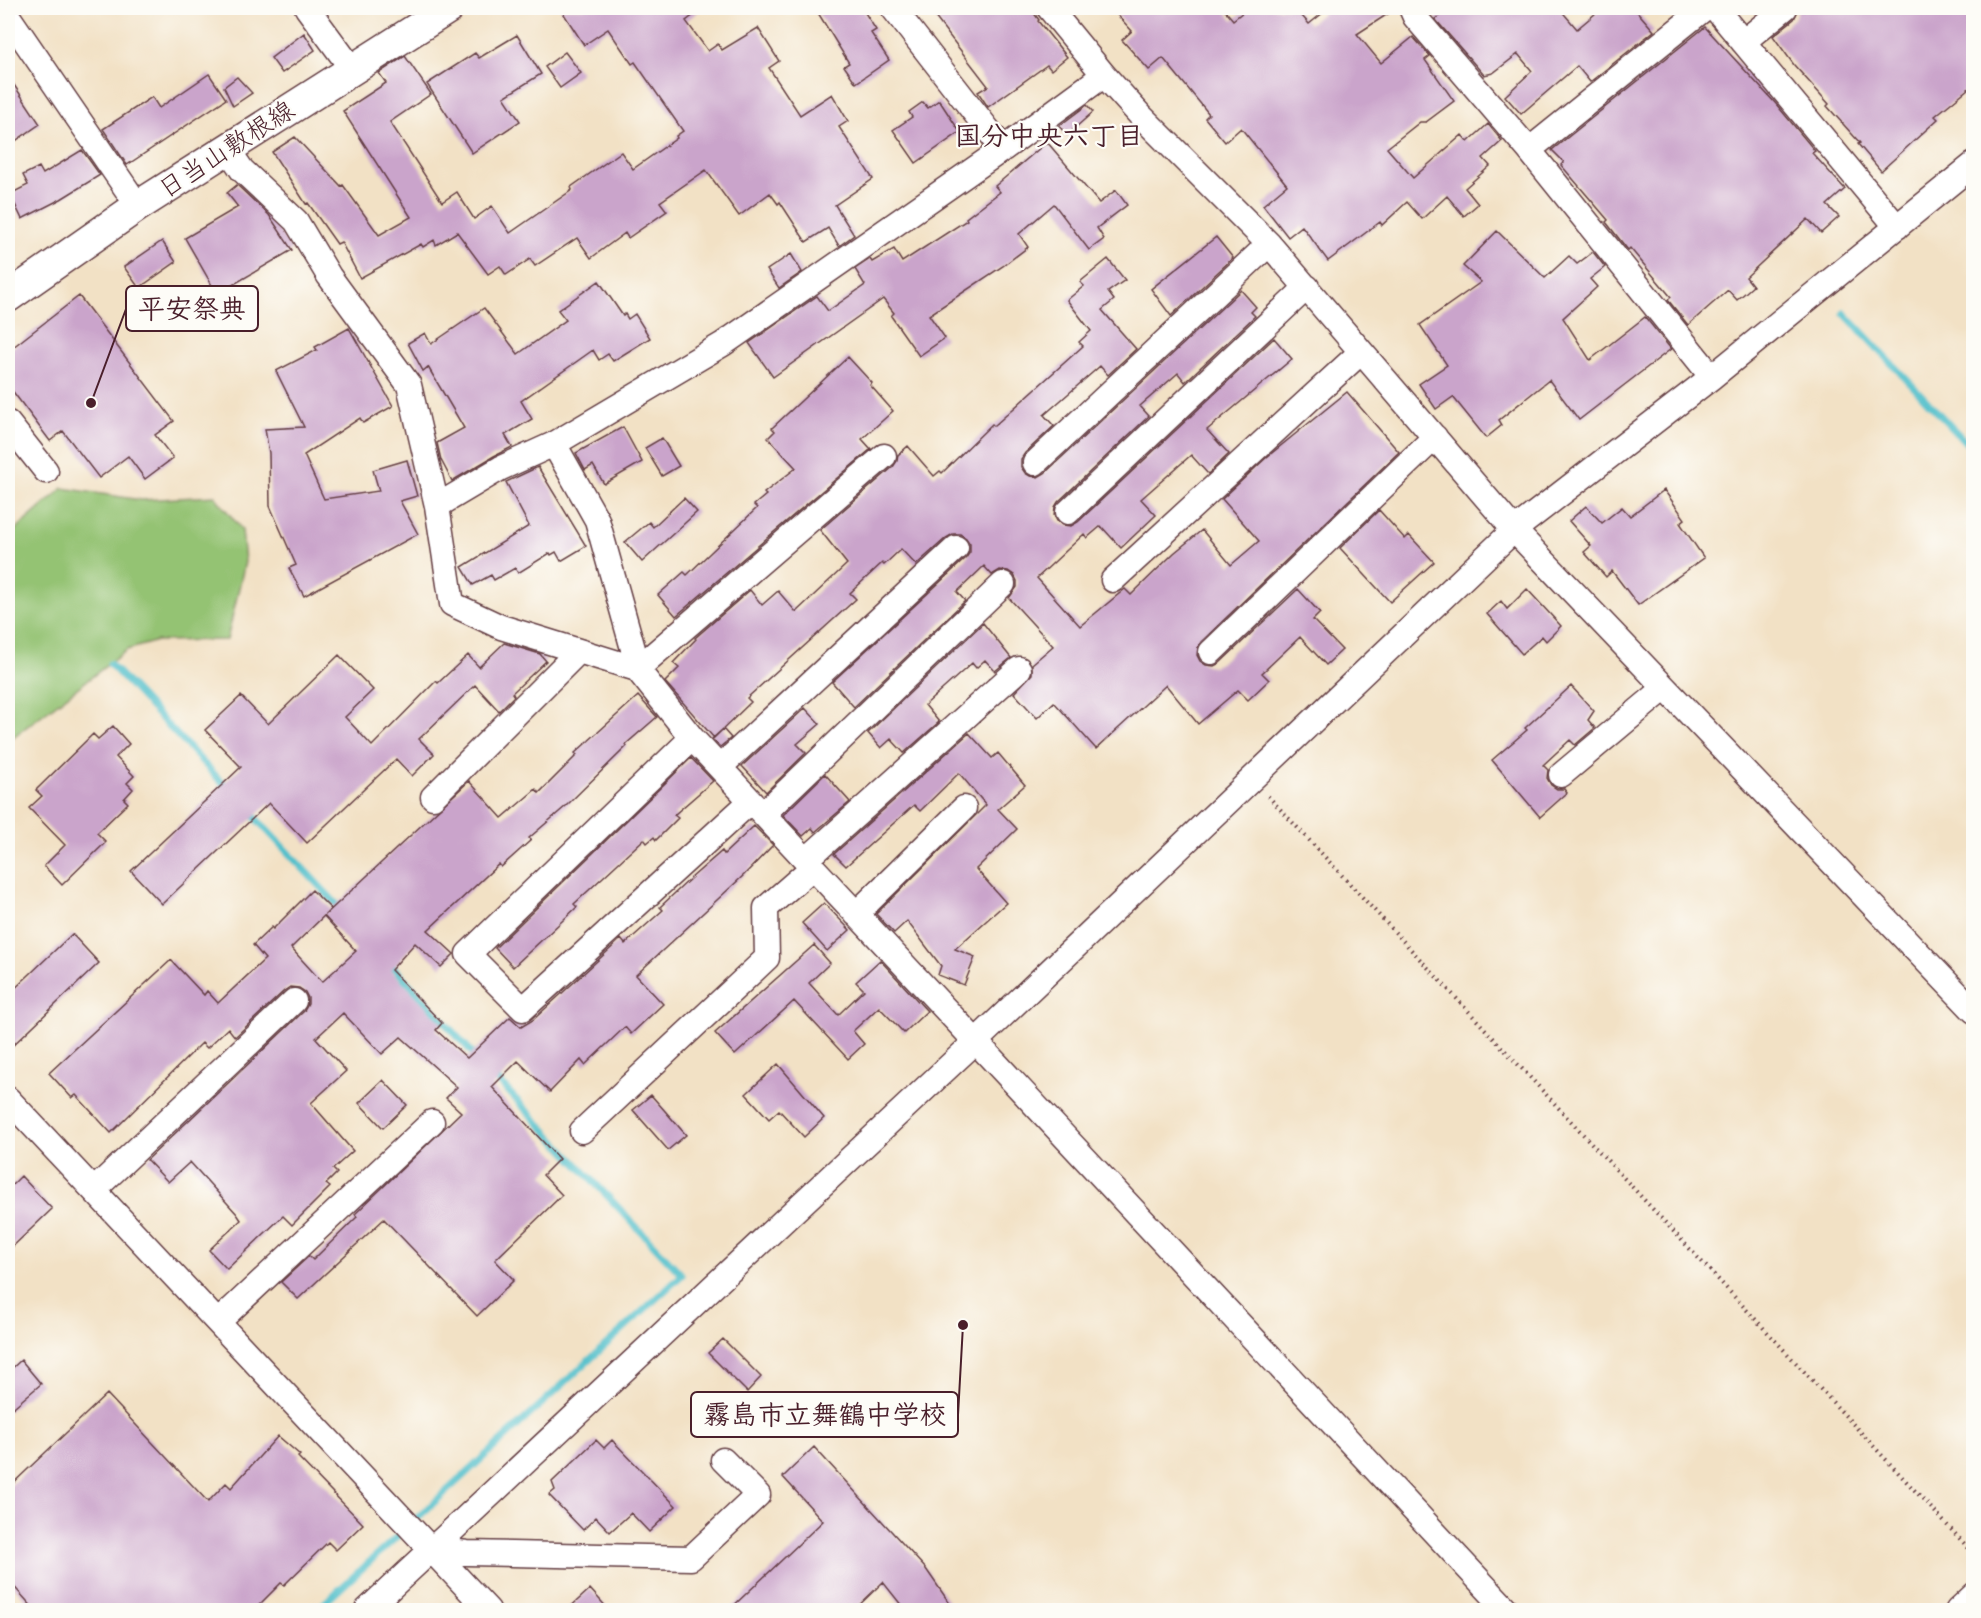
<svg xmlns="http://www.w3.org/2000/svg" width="1981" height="1618" viewBox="0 0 1981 1618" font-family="Caveat,'Klee One',sans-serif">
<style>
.green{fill:#94c373;stroke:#6f714f;stroke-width:1.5}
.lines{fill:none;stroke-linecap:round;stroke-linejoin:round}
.stream{stroke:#53c0cb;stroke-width:7}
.building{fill:#caa4cb}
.minor-casing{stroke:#633c42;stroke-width:27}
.major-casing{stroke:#633c42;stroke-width:33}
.path{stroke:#633c42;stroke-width:4;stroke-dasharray:1.5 4.5;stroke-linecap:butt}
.minor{stroke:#fff;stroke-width:24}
.major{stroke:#fff;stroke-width:30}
.labels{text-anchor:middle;stroke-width:4.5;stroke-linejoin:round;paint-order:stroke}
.street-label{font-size:26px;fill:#4a1f2b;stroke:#fdfcf7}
.neighbourhood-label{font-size:27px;font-weight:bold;fill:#4a1f2b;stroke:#fdfcf7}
.leader{fill:none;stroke:#4a1f2b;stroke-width:2}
.callout-dot{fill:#4a1f2b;stroke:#fdfcf7;stroke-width:2}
.callout{fill:#fdfcf7;stroke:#4a1f2b;stroke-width:2}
.callout-label{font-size:27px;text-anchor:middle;font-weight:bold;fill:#4a1f2b}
</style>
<rect width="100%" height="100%" fill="#fdfcf7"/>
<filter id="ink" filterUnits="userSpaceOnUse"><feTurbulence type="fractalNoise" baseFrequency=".0167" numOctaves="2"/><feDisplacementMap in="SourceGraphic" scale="12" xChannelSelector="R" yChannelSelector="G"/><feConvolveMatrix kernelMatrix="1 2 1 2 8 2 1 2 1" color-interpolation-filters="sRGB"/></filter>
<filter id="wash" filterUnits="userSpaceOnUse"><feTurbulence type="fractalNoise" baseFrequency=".008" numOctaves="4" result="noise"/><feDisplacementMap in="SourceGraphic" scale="24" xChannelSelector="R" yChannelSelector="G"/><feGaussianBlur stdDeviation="1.35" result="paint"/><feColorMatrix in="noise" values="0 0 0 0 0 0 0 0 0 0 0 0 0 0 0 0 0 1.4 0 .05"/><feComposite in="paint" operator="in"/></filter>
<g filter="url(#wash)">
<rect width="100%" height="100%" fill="#f2e1c5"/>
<path class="green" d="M63,488L141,500L215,496L242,530L245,562L227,640L157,641L127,650L8,741V536Z"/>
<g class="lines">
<path class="stream" d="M1844,313L1974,451
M110,664L228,789
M248,810L341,909
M389,962L479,1060
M317,1610L682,1275L492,1074"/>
</g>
<g id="blocks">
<path class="building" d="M560,8H703L686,21L708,51L718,44L722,50L758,28L779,61L769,68L800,115L832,94L848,121L839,127L873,179L835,205L854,235L839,246L828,228L806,242L780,202L778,204L770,193L739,216L706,170L660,202L667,211L628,238L625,233L591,258L577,238L535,266L530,259L506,275L500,266L488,274L457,232L436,245L434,240L423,247L421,244L360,278L341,242L337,244L308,203L306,204L272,152L295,137L341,186L343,185L379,235L411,217L343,111L386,83L379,73L405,56L431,94L390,122L442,202L457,192L474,219L492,206L510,233L572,190L571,187L621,152L633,169L677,138L676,136L683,131L635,62L632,64L608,29L584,45Z
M815,8H862L876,30L871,33L889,60L856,83L844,66L849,63Z
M928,8H1030L1039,20L1038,21L1067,57L1051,70L1047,65L988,107L978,92L988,86Z
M1111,8H1223L1233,20L1248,8H1295L1309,24L1329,8H1397L1357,34L1381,63L1413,37L1430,56L1425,60L1454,101L1426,122H1420L1387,148L1413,178L1462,135L1468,142L1488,124L1502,141L1483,158L1490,166L1465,188L1478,204L1464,216L1447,196L1422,219L1407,202L1382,225L1380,222L1328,261L1302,226L1288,237L1263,205L1287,185L1241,128L1225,142L1205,118L1209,114L1163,58L1149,70L1122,40L1132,31Z
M1449,8H1559L1577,29L1602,8H1634L1654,31L1590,82L1577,66L1521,114L1505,96L1532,71L1518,54L1493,73L1484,75L1435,19Z
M1799,8H1974V84L1935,116L1938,119L1881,171L1858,144L1860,143L1827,106L1829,104L1794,65L1773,36L1794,19Z
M1705,27L1776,104L1815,151L1812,153L1845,189L1827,205L1839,217L1821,233L1808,219L1746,277L1753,286L1737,300L1728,290L1688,325L1668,300L1671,297L1630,248L1628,250L1606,222L1608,220L1561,165L1564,162L1552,150Z
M304,33L315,50L282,73L271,58Z
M517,35L541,74L504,97L520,121L472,153L427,84L475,53L479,58Z
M565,52L581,73L560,88L545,67Z
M209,74L226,99L127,165L103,129L152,97L159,108Z
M8,76L40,124L8,146Z
M237,77L252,93L233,106L224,87Z
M939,100L960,132L916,163L893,130L912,117L909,112L923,102L928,108Z
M1087,105L1093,112L1067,135L1059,126Z
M1047,142L1099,203L1116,190L1127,205L1097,228L1104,239L1089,250L1054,204L1019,234L1028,247L1003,266L929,315L945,338L919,356L891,316L894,313L883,299L773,377L749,343L817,296L828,311L865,285L855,269L870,259L872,262L894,249L902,262L967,220L966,218L1000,192L995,186Z
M82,150L100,175L61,199L22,219L10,194L28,185L23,175L39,167L43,174Z
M237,185L269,215L292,250L217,294L185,238L238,207L227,193Z
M1497,231L1545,278L1569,256L1577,264L1593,252L1605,267L1590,279L1597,287L1563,318L1590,360L1645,317L1671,349L1579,420L1549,380L1499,420L1502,425L1486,438L1453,397L1436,409L1419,384L1447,365L1420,325L1481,282L1463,266Z
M1216,237L1233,258L1171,316L1151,289Z
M162,241L176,262L139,288L124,267Z
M791,254L802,272L779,288L767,270Z
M1108,259L1125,280L1108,292L1114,300L1102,310L1136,349L1108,375L1100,366L1044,415L1054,426L1025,453L1021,459V467L1025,473L1030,476L1038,477L1045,473L1241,290L1256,307L1251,312L1255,316L1185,382L1178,373L1140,406L1149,416L1058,502L1055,507L1054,515L1057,521L1063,525L1071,526L1078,522L1274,338L1292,359L1207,430L1229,454L1208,474L1191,455L1141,499L1156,515L1121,548L1101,526L1087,538L1084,534L1037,578L1080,626L1125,589L1131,595L1174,553L1202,530L1231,565L1259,541L1222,499L1267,457L1347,392L1399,452L1201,642L1198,647L1197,655L1200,661L1206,665L1214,666L1220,663L1298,589L1320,613L1313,620L1342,650L1326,665L1300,637L1262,673L1269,680L1248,700L1238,690L1198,724L1166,685L1096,749L1054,702L1037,718L1014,693L1032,674V664L1053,646L1009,598L1017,587V581L1014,575L1008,571L1000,570L992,575L984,566L957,592L965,601L854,707L832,682L966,558L970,552V544L966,538L960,534H953L946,538L916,565L901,549L884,565L882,563L850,593L856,599L747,698L751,702L714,738L665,682L679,668L673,663L696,639L695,638L750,590L762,605L778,591L796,612L847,564L820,530L893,467L897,461L898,455L908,446L934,476L940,471L942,473L992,424L994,426L1083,346L1079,342L1091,331L1067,300L1084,286L1080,282Z
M599,281L623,316L625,314L628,319L635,314L650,338L613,361L608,354L599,360L593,350L521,401L532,419L505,435L512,447L494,456L452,481L441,460L437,443L464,428L428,367L423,371L408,343L425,333L431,344L484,308L518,354L566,320L558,310Z
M79,296L174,421L155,435L173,458L145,479L128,456L99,478L63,431L50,441L8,385V351Z
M349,328L393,406L363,423L360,418L304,455L324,499L379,491L373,470L407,460L417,496L400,501L418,534L304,596L289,568L296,565L270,506L269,453L265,429L304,427L276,371L317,350L315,347Z
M848,357L872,383L870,385L893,411L862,439L871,449L676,616L658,595L684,572L687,575L757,508L754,505L766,495L764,493L796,468L768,438L775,431L772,428Z
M623,427L642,462L604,484L593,465L585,470L576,453Z
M662,438L679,466L662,476L645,448Z
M538,467L586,546L561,561L556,552L551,555L550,553L518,573L515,568L494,580L491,575L473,585L462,567L529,526L506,482Z
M1664,490L1685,519L1680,523L1704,558L1638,605L1612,571L1606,577L1584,552L1591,546L1569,521L1586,506L1602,523L1622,507L1630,516Z
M684,498L697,512L642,562L625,542L649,522L653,527Z
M1379,510L1405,539L1409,535L1434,562L1390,602L1340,548Z
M1527,589L1561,626L1546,641L1542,636L1522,654L1487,614L1501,601L1507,609Z
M983,623L1011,658L995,671L985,660L976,668L972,663L925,705L939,722L904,753L891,739L881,748L868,733Z
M504,643L540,654L546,661L512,693L514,696L499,711L475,685L419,739L434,754L412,776L396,759L307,843L269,803L162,904L131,871L241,767L205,730L241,696L268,724L339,655L373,690L345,717L372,746L436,681L438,683L468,655L479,667Z
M1571,686L1594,711L1588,720L1595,728L1575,745L1570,740L1543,765L1548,770L1547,778L1551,785L1557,789H1564L1567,793L1540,817L1492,760L1527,730L1525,728Z
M638,696L657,717L626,744L627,746L566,806L529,838L531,840L501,867L499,864L428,930L454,954L441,967L415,943L391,970L442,1023L436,1030L467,1058L510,1017L521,1027L533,1020L621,939L625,944L663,910L660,907L691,878L722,851L724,854L754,826L773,845L744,875L636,975L663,1004L631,1034L625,1027L585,1065L581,1060L550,1092L518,1061L492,1087L559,1159L543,1175L562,1195L495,1260L514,1280L477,1316L384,1219L298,1299L281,1282L309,1256L313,1260L357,1217L355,1214L461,1112L446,1098L457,1087L401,1037L382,1054L343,1013L316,1038L346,1071L311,1103L353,1151L333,1169L337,1173L326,1184L330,1187L292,1225L283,1216L227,1269L209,1250L241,1220L237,1214L190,1162L168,1182L147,1160L304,1011L308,1004V998L305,992L299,988L290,987L284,991L235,1037L228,1028L207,1048L202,1043L111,1133L76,1095L72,1098L49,1073L171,960L204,995L207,991L218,1003L265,959L253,945L272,927L273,929L312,890L331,909L291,948L322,982L356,951L324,916L469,781L502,818L536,789L539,793L577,755L575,753Z
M805,708L820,724L797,744L806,753L766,792L742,766Z
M113,726L129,744L116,757L134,776L127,783L133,789L124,799L128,803L97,833L106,842L62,885L44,866L65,845L29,808L42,796L36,790L93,734L98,739Z
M723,729L731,738L720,747L712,739Z
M969,733L992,758L998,753L1025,785L998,809L1017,829L976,869L1006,903L955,949L975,957L964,985L938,975L941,966L907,921L894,933L876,914L986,805L959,773L920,811L914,805L846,866L834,854Z
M691,758L713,781L674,815L678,818L656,840L654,837L647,843L644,839L574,904L577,907L513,967L495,948Z
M825,774L850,802L815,832L812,828L803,836L783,815Z
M824,903L850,930L827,951L802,923Z
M72,934L99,963L8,1050V995Z
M814,945L830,963L809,983L838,1015L864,990L856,982L880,960L927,1011L904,1033L879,1007L853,1031L864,1044L848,1059L794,1001L735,1055L715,1033Z
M778,1064L824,1118L804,1137L779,1110L769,1119L746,1094Z
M383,1080L407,1105L383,1128L359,1103Z
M651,1095L686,1135L668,1150L633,1110Z
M21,1176L52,1209L8,1251V1189Z
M723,1339L761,1377L747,1392L708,1353Z
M21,1360L41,1384L8,1412V1372Z
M107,1394L208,1502L226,1483L231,1488L278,1436L300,1455L298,1457L363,1524L336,1550L328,1542L284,1585L281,1583L253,1611H36L8,1580V1488Z
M596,1440L604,1448L612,1440L676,1506L649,1532L631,1513L610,1532L596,1517L583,1530L549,1495L555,1490L552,1482Z
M814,1447L926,1569L955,1611H906L883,1582L853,1611H728L823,1521L783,1477Z
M590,1589L610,1611H566Z"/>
</g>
</g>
<g filter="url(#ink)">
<use href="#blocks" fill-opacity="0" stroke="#633c42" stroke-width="1.5"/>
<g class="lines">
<defs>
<path id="minor" d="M307,8L352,69
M893,8L1003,149
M1049,8L1104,75L1140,115L1269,244L1514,530L1974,1011
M1411,8L1415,17L1529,150L1712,377
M1715,8L1897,227
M8,16L138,206
M1743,42L1785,8
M227,148L242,170L296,221L329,276L409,385L437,506L452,604L501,627L637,669
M1529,150L1705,8
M8,423L46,471
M554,444L597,520L635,656L637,669L692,738L1507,1610
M1035,463L1269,244
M437,506L501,468L554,444L723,344L1003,149L1104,75
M1068,512L1307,287
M1113,580L1361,352
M1211,652L1435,437
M637,669L884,456
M692,738L468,954L523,1009L751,801
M720,767L956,548
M1561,775L1665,688
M433,797L579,651
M763,814L1003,584
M806,860L1019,669
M856,914L964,808
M8,1099L488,1610
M582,1131L767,958L766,908L813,867
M94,1190L294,1001
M218,1322L432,1122
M432,1549L467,1553L691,1558L758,1495L723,1460
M367,1610L975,1042L1514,530L1712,377L1974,164
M1958,1610L1974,1595"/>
<path id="major" d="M8,297L138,206L449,8"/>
</defs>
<use href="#minor" class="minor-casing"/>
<use href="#major" class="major-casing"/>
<path class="path" d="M1268,796L1974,1554"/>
<use href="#minor" class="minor"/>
<use href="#major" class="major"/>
</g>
</g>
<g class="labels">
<g class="street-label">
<text transform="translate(226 149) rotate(-33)" y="9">日当山敷根線</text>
</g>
<g class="neighbourhood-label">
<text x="1049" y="145">国分中央六丁目</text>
</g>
</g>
<path class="leader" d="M91 403L126 309M963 1325L958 1415"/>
<g class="callout-dot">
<circle cx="91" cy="403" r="6"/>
<circle cx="963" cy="1325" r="6"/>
</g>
<g class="callout">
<rect x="126" y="286" width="132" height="45" rx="6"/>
<rect x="691" y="1392" width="267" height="45" rx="6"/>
</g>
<g class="callout-label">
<text x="192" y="318">平安祭典</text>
<text x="825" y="1424">霧島市立舞鶴中学校</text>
</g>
<rect width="1981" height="1618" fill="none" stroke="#fdfcf7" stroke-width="30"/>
</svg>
